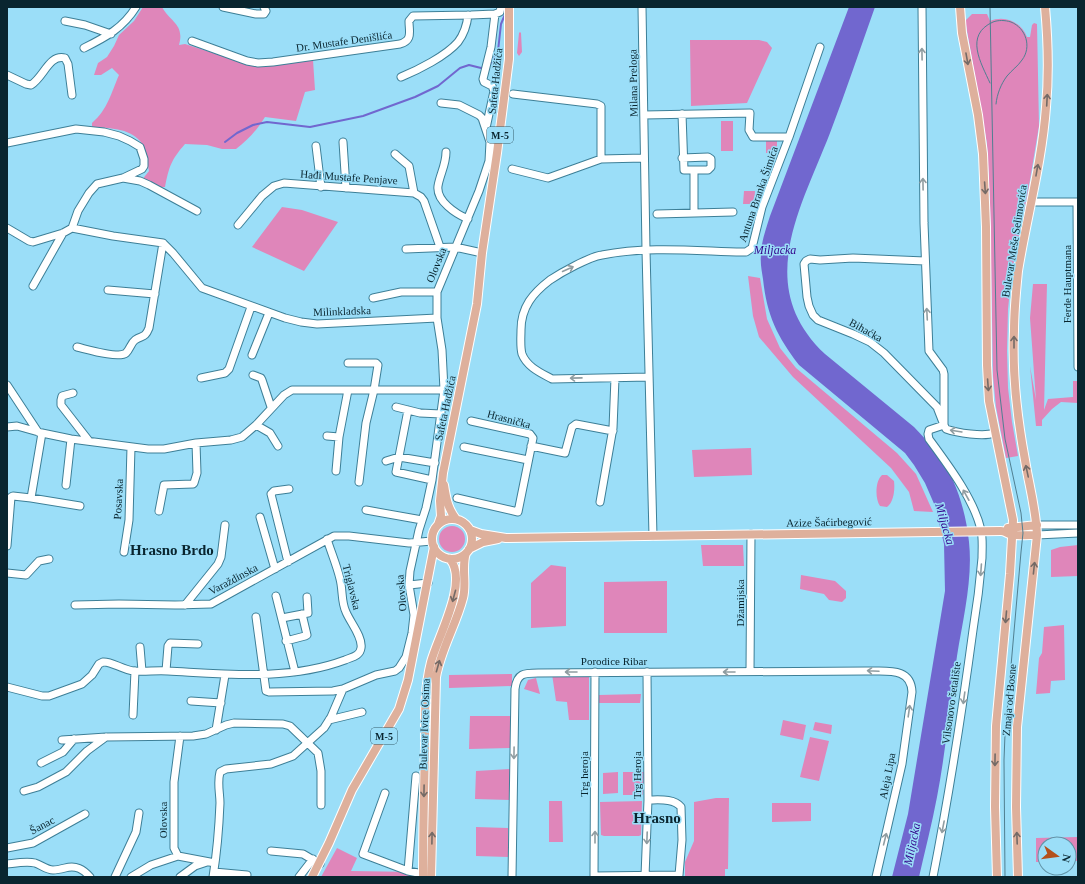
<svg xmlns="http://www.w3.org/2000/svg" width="1085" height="884" viewBox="0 0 1085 884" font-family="'Times New Roman',serif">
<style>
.green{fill:#df86ba}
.water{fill:#7167cf}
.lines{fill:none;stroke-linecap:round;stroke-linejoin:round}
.stream{stroke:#7167cf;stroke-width:2}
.minor-casing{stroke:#3d7f97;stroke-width:9}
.major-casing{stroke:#fff;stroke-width:10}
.minor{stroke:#fff;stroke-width:7}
.major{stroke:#deb09c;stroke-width:8}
.tram{stroke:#507f91;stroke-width:1}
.oneway{stroke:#909da1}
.oneway2{stroke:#746a66}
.labels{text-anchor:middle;stroke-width:3;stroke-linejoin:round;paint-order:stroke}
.shield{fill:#9bdef8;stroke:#355c6b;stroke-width:1}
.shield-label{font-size:10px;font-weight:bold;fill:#09252f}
.street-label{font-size:11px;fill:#09252f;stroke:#9bdef8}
.water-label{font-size:12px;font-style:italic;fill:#33058b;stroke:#9bdef8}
.district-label{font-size:15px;font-weight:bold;fill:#09252f;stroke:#9bdef8}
</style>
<rect width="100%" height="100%" fill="#9bdef8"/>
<path class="green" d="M143,7H162C170,22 185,24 179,45L185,44L254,66L313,60L315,90L305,92L296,121L265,117C257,130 248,140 236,149H222L207,145L185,144C171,160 169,167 165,187H158L141,181L149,171C147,162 146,148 140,141C129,128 108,128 92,127V123C108,109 111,93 119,75L112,68L101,75H94L98,63L107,57L114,46L119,35L134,21Z
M972,14H987L990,21C1005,15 1021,22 1027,37H1030L1032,25L1034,23L1037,24L1039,126L1028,192L1012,271L1008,309L1007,351L1008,388L1012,422L1018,456L1006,458L996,407L993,376L990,205L987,144L966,25V20Z
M520,32L521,33L522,52L519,56L517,53L519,33Z
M690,40H759L767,42L772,48L747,103L691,106Z
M721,121H733V151H721Z
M766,141H777V152L766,153Z
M744,191H755L754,204H743Z
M282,207L302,210L338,222L304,271L252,247Z
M748,276L760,278L767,319L780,348L796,368L897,453L916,474L933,512L914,511L909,492L891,468L793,377L759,337L753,316Z
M1033,284H1047L1044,410L1048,399L1073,397V381H1078V403L1061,402L1052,409L1042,420V426H1036L1030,366L1036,400L1030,318Z
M751,448L752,475L694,477L692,450Z
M882,475H887L894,481C895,489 894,502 887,507L880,506C875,499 875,481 882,475Z
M439 539a13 13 0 1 1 26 0a13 13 0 1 1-26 0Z
M701,545H743L744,566H703Z
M1078,545V576L1051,577V550L1060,547Z
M551,565L566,567V626L531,628V583Z
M801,575L835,581L846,591V598L842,602L829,600L824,594L800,589Z
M667,581V633H604V582Z
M1064,625L1065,680L1051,681L1050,693L1036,694L1039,658L1042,653L1044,627Z
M512,674V686L449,688V675Z
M552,674H589V720H569L567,702L556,701Z
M536,678L540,694L524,689L528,680Z
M641,694L640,703H599V695Z
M470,716H511L510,748L469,749Z
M783,720L806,725L803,740L780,735Z
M815,722L832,725L831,734L813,730Z
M810,737L829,741L819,781L800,777Z
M510,769V800L475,799L476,771Z
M618,772V793L603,794V773Z
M623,772H644L643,795H623Z
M716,798H729L728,869H725V877H685V862L694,841V802Z
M549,801H562L563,842H549Z
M642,801L641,835L639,836H604L601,835L600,802Z
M772,803H811V821L772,822Z
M476,827L508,828V857L476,856Z
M1077,837L1078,861H1069V844H1045V862H1036V838Z
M337,848L357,858L351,871L416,872V877H321Z"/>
<path class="water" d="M849,7H875C860,49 846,91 830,133C801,208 753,286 825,354L914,427C922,436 931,444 938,454C956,479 966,512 969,542C973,579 963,619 957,656C950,703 946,750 937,797C932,824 925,850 919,877H892L908,814L945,591L944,544L935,506L925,483L914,465L905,453L799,365C777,336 767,316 763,279C762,272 760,263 761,255C761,242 766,229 770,216Z"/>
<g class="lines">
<path class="stream" d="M488,65L491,64L498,51L501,24L506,12
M225,142L237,133L253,125L267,122L310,127L363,116L415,97L438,86L460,68L469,65L481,68L484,67"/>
<defs>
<path id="minor" d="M223,7L256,14H264L266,11L264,7
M642,7L646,250L653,536
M922,7L924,223L929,351L943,370L944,374V425L946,429C957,433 984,437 994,433
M65,21L85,25L111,34
M192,41L247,61L258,63L273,62L400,44C413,40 409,32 409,21L413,16L471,15L495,14L500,12L501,7
M84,48C106,37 123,28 136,7
M7,75L26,84L31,85C44,77 49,54 65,58L68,64L72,95
M401,77C418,70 446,56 458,42C464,34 467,25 468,15
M513,94L597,104L601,106V159
M682,114L684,170H708L711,167V159L708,157L682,158
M644,115L750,113L749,130L753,137H789
M486,128L494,91L492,86L484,82L483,79L491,47L495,14
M343,142L346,188
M7,143L76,129L104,132L119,136L130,141L140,147L144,159V166L142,169L123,178L97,184L89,193L78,211L72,228L63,233L33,242L29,241L7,228
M316,146L321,187
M446,152C446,165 440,174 438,186C436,201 456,214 468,219
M395,154L409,166L414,193
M512,169L548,178L601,159L644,158
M123,178L140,181L149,185L197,211
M1031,202H1078
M1077,202L1078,367
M694,213V171
M657,214L733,212
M238,225L262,196L274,186L284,183L414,193L421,197L424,201L440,247
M72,228L113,236L163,243L173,253L202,288L285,318L301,322L317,324L437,318
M406,249L455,247L482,253
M925,261L853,258L820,260L810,259L806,261L804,264L807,297L809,306L813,315L818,320L853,334L870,342L884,353L937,407L944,425L929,430L928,434L929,439C948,465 974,499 981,530C983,539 982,549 982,558C980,582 977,606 973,630C962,712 949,795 933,877
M33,286L63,233
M108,290L155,294
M373,298L401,292H437
M77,347C86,349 119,359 126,353C130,349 131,343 135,340C143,335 145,338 149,328L163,243
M252,355L269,313
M348,363H376L378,365L374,390L366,423L359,482
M253,375L261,378L262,380L271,407
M649,377L552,379C541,373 527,367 522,354C520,347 521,337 521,330C521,307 533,293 550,280C562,272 589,257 602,255C648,246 696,251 742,252H746L752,248L762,207L789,137L820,47
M201,378L225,373L229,369L251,307
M7,385L38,432
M73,393L62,396L61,400V405L89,441
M396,407L420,413L441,414
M408,410L396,472L432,480
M256,425L270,433L278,446
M7,427L17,426L42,433L71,439L148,449H164L196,443L231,440L242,437L256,425L284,395L292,390H444
M327,436L339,437L348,390
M531,446L565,453L572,427L576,424L613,431
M464,447L528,460
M386,461L399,457L435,463
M336,471L339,437
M66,485L71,439
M31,498L42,433
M457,498L518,512L533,438L530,434L471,421
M600,502L613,428L615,378
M366,510L422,520
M159,511L164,485L193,484L194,483L197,473L196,443
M260,517L275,569
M1037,525H1078
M1037,535L1078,533
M7,546L11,497L13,496L31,498L80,506
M124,552L129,520L131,447
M288,562L271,494L274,491L289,489
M7,573L26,575L39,561L49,559
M409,585L428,583
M276,596L295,672
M75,605L119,604L175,605L211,604L334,536H349L409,543L432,541
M185,605L218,564L221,557L225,525
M256,617L266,691L269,692L333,691L343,689
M282,618L308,613L307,597
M286,641L305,636L307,635L302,614
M140,647L142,671
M166,671L168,646L170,643L198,644
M750,671L751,534
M595,672L594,876L679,875L682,840L681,807C674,798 658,800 648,800
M7,687L42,696H49L82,684L92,675L99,664L103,662C111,661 123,670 134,671C145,672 157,670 168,671C226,674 289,681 345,660C352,657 360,656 361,648C363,637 350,622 346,612C341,602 343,590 340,579C337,566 331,552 327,539
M191,701L221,703
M133,715L135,671
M329,720L362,712
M216,730L225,675
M62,740L106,737L193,736L206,734L226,725L234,723L283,724L290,726L318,753L321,771V805
M41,763L63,752L74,739
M24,791L38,787L66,772L87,751L106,737
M385,793L363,854L408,871L423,874
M7,848L33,843L85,814
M271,851L303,854L320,864
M178,856L174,848V782L180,736
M7,864C16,863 27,861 35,863C41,865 47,870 53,870C57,870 61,869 65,868C76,865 83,869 90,877
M408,871L416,776
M214,872L247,875
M645,876L648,800L647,672
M115,877L136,832L139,813
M131,877L151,865L178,856L215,863
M180,877L195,866L207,862
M213,877C217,852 219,828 220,803C220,793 217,783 220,772L226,769L271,764L293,756L324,728L331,717L343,689L376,675L395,671L399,668L406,657L412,633L414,615L409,585L410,571L419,530L426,508L432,480L444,390L442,350L437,318V292L479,191L489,161L490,142L482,118L479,115L459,105L441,103
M299,877L313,859
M512,877L515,689C517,673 524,673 538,673L866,671C885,672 911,666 912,692L902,764L876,877"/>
<path id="major" d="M960,7L962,33L978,115L983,154L986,227L987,365L989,401L1013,520L1010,574L996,726L995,807L997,877
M444,485C446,498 448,509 456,519
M432 539a20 20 0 1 1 40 0a20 20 0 1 1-40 0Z
M438,525L441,516L440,501L443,473L477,304L482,253L497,153L509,59V7
M1008,528L1037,525
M470,530L481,534L506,538L1001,531C1005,531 1006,533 1010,534C1018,536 1028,535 1037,535
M469,549L483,542L498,539
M312,877L329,843L352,790L399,709L408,680L434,547
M423,877C423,834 424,790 425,747C425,719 424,689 431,662C438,636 469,582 450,559
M431,877L436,677C441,649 456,625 463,598C467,583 461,567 466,553
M1018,877L1016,807L1017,727L1037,535C1036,509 1029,485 1025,460C1017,417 1012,375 1014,331C1014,311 1016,291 1018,271C1027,216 1042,162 1046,107C1049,74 1048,40 1045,7"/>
</defs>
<use href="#minor" class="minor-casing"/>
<use href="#major" class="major-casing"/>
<use href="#minor" class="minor"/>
<use href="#major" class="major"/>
<path class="tram" d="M990,7L997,370L1005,439L1021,513L1023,533L1021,552L1005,734L1004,760L1005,877
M990,83C981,63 964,35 993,22C998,20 1005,20 1011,22C1026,28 1032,47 1022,60C1018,66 1012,70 1007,76C1001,84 997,94 996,104"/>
</g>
<defs><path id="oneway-shaft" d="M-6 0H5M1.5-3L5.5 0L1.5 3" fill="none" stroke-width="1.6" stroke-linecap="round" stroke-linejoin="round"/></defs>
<g class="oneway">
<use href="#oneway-shaft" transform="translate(922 54) rotate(-91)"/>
<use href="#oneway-shaft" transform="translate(923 184) rotate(-91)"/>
<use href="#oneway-shaft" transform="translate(568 269) rotate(-24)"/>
<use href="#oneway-shaft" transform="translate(927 314) rotate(-93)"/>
<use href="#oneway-shaft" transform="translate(576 378) rotate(179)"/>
<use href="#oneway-shaft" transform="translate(956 431) rotate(-171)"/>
<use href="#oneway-shaft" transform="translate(966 495) rotate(-119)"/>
<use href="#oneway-shaft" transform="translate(981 570) rotate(94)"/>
<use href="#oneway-shaft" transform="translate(873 671) rotate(-177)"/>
<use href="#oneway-shaft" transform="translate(571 672) rotate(180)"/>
<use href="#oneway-shaft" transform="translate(729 672) rotate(180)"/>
<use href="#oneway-shaft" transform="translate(964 698) rotate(98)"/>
<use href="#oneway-shaft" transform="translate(909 711) rotate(-82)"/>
<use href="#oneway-shaft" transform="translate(514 753) rotate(91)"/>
<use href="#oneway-shaft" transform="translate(943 827) rotate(101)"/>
<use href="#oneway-shaft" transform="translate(595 837) rotate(-90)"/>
<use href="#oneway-shaft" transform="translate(647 838) rotate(92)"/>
<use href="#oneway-shaft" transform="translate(885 839) rotate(-76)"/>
</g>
<g class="oneway2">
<use href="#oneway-shaft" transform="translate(967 59) rotate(80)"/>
<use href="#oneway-shaft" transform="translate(1047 100) rotate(-87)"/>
<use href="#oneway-shaft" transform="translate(1037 170) rotate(-80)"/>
<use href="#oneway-shaft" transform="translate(985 188) rotate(86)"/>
<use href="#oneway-shaft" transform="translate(1014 342) rotate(-90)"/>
<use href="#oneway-shaft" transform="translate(988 385) rotate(86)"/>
<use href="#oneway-shaft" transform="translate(1027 471) rotate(-102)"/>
<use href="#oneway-shaft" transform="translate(1034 568) rotate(-84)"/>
<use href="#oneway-shaft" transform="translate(454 596) rotate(105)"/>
<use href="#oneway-shaft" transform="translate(1006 617) rotate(95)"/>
<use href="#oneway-shaft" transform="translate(438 666) rotate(-74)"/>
<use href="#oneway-shaft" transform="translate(995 760) rotate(91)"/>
<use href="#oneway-shaft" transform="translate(424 791) rotate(91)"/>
<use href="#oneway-shaft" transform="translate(432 838) rotate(-89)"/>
<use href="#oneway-shaft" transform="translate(1017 838) rotate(-92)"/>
</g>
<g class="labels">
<g class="shield">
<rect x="487" y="127" width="26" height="16" rx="3"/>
<rect x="371" y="728" width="26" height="16" rx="3"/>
</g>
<g class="shield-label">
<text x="500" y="139">M-5</text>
<text x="384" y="740">M-5</text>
</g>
<g class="street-label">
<text transform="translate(344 41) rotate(-8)" y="4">Dr. Mustafe Denišlića</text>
<text transform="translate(495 81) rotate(-84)" y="4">Safeta Hadžića</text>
<text transform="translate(633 83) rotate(-91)" y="4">Milana Preloga</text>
<text transform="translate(349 177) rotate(4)" y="4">Hađi Mustafe Penjave</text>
<text transform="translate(758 194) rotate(-71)" y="4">Antuna Branka Šimića</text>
<text transform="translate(1014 241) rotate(-81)" y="4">Bulevar Meše Selimovića</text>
<text transform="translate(436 265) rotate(-68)" y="4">Olovska</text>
<text transform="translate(1067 284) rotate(-90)" y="4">Ferde Hauptmana</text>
<text transform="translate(342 311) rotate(-2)" y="4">Milinkladska</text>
<text transform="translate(866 330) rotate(29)" y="4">Bihaćka</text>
<text transform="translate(445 408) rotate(-78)" y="4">Safeta Hadžića</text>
<text transform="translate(509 419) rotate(15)" y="4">Hrasnička</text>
<text transform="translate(118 499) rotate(-87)" y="4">Posavska</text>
<text transform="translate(829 522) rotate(-1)" y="4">Azize Šaćirbegović</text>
<text transform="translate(233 579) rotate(-28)" y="4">Varaždinska</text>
<text transform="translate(352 587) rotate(76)" y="4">Triglavska</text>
<text transform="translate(401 593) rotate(-95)" y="4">Olovska</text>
<text transform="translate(740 603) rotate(-90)" y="4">Džamijska</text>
<text x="614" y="665">Porodice Ribar</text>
<text transform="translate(1009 700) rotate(-85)" y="4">Zmaja od Bosne</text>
<text transform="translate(951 703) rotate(-82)" y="4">Vilsonovo šetalište</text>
<text transform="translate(424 724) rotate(-88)" y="4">Bulevar Ivice Osima</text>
<text transform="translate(584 774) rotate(-90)" y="4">Trg heroja</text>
<text transform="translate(637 775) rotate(-90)" y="4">Trg Heroja</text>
<text transform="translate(887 776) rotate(-79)" y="4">Aleja Lipa</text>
<text transform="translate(163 820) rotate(-90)" y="4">Olovska</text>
<text transform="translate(42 825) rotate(-28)" y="4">Šanac</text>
</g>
<g class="water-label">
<text x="775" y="254">Miljacka</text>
<text transform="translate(945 524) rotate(74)" y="4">Miljacka</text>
<text transform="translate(912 844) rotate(-78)" y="4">Miljacka</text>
</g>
<g class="district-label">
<text x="172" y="555">Hrasno Brdo</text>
<text x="657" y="823">Hrasno</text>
</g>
</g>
<rect width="1085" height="884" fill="none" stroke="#09252f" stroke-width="16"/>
<g transform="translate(1057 856) rotate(104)"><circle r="19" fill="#9bdef8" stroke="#6194a8"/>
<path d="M0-3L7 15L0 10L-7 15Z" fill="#b4511c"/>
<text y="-6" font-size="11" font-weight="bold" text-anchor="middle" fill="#09252f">N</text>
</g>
</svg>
